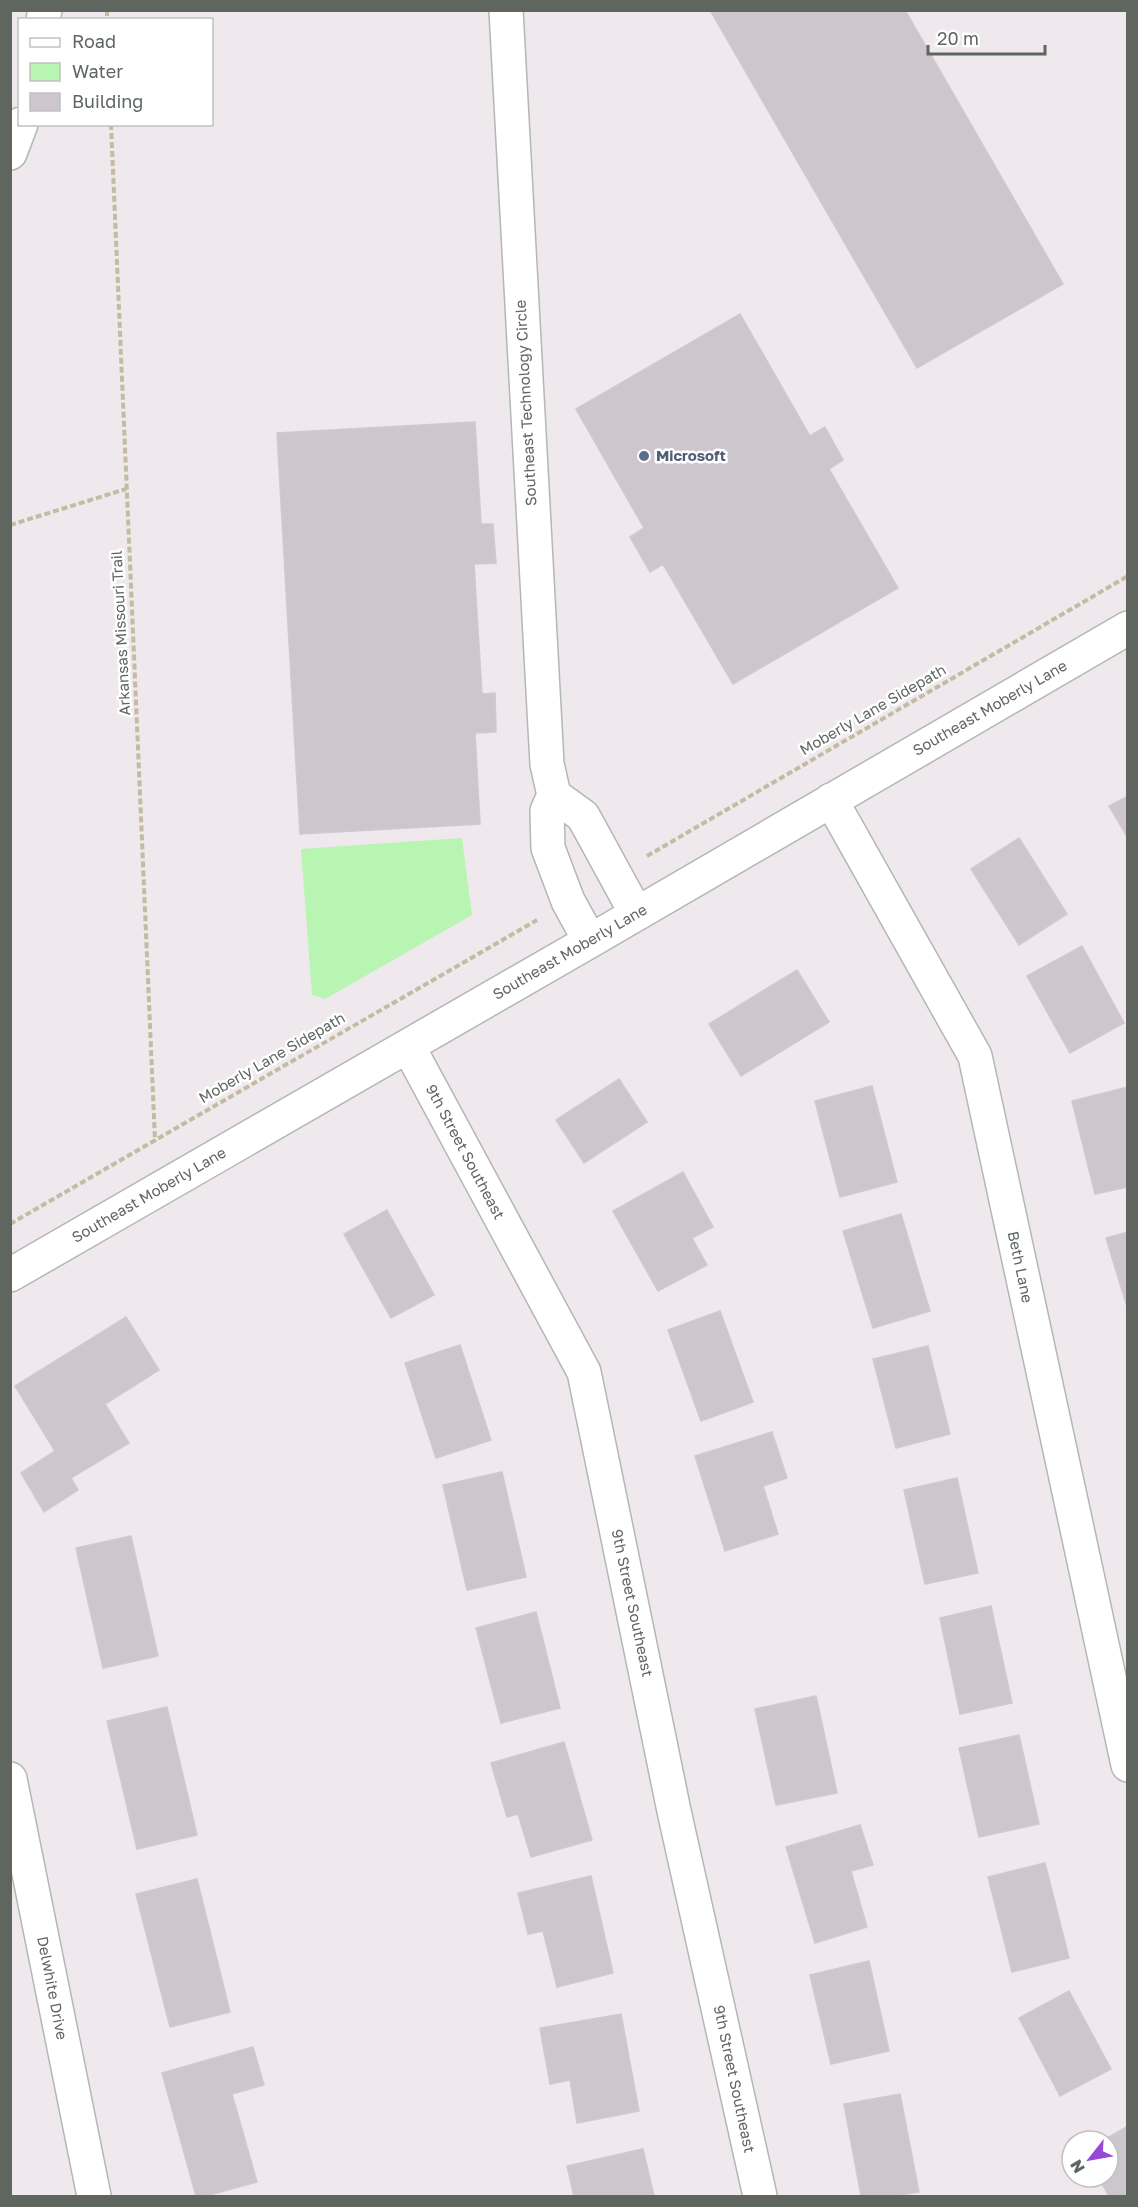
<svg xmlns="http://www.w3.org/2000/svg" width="1138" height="2207" viewBox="0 0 1138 2207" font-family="'Golos Text',sans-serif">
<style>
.water{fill:#b8f5b2}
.building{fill:#cdc6cc;stroke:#d3c7d1;stroke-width:1.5}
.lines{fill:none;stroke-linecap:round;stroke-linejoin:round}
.minor-casing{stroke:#b3b8b3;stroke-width:36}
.path{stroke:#c4bba2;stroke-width:4;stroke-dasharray:6 3;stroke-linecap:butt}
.minor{stroke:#fff;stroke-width:33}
.service-dot{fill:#5c6f8a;stroke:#fff;stroke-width:2}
.labels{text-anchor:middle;stroke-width:5;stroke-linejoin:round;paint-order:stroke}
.street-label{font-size:15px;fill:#5f665f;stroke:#fff}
.service-label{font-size:15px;font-weight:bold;fill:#4e5e75;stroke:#fff;text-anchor:start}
</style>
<rect width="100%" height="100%" fill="#efe8ed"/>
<path class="water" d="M462,838L472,915L325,999L312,995L301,849Z"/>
<path class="building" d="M710,10H905L1063,284L917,368Z
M740,314L810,436L825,427L843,460L829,469L898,588L733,684L663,564L650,572L630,537L644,528L576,409Z
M475,422L481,524H493L496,563L474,564L482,694L495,693L496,732L475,733L480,824L300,834L277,433Z
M1128,796V838L1109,806Z
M1019,838L1067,914L1019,945L971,869Z
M1082,946L1124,1023L1070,1053L1027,976Z
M797,970L829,1022L741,1076L709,1024Z
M619,1079L647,1122L584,1163L556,1120Z
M872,1086L897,1182L840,1197L815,1101Z
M1128,1087V1187L1095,1194L1072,1101Z
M683,1172L713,1227L692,1238L707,1265L658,1291L613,1211Z
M387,1210L434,1295L391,1318L344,1234Z
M901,1214L930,1311L873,1328L843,1231Z
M1128,1232V1310L1106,1238Z
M720,1311L753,1402L701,1421L668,1330Z
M126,1317L159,1370L105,1404L129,1443L71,1478L78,1490L44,1512L21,1473L55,1451L15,1386Z
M460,1345L491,1440L436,1458L405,1363Z
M928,1346L950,1434L896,1448L873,1359Z
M772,1432L787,1478L763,1486L778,1534L725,1551L695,1456Z
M502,1472L526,1577L467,1590L443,1485Z
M957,1478L978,1573L925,1584L904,1490Z
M131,1536L158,1656L103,1668L76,1548Z
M991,1606L1012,1703L960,1714L940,1618Z
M536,1612L560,1708L501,1723L476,1628Z
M816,1696L837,1793L776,1805L755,1709Z
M167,1707L197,1835L137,1849L107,1721Z
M1019,1735L1039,1824L979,1837L959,1748Z
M564,1742L592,1840L531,1857L518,1814L507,1817L491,1763Z
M860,1825L873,1865L851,1871L867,1927L815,1943L786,1847Z
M1045,1863L1069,1958L1012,1972L988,1877Z
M591,1876L613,1973L557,1987L543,1931L528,1934L518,1893Z
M197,1879L230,2012L170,2027L136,1894Z
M869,1961L889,2051L831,2064L810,1975Z
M1069,1991L1111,2069L1060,2096L1019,2018Z
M621,2014L639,2111L577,2123L570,2080L550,2084L540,2028Z
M253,2047L264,2085L232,2094L257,2182L206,2196H196L162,2073Z
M900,2094L919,2192L896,2196H861L844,2104Z
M1128,2126V2196H1109L1098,2177H1108V2141H1102Z
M643,2149L654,2196H574L567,2166Z"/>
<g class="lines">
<defs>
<path id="minor" d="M506,10L547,764L554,795L547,811L548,848L568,901L590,941
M43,20L45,10
M10,153L21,124
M554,795L583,816L636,913
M831,800L975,1056L1128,1765
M408,1046L584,1372L674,1811L760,2196
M10,1275L590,941L1128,628
M10,1779L94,2196"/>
</defs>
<use href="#minor" class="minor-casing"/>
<path class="path" d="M107,10V20
M111,124L155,1141
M10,525L126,489
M647,856L1128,576
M10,1224L537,920"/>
<use href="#minor" class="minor"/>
</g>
<circle class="service-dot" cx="644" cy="456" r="6"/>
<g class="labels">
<g class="street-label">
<text transform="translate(526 403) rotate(-93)" y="5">Southeast Technology Circle</text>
<text transform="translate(121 633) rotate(-93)" y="5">Arkansas Missouri Trail</text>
<text transform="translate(990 708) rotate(-30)" y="5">Southeast Moberly Lane</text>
<text transform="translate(873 710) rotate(-30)" y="5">Moberly Lane Sidepath</text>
<text transform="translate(570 952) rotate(-30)" y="5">Southeast Moberly Lane</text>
<text transform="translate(272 1058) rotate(-30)" y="5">Moberly Lane Sidepath</text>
<text transform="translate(465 1152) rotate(62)" y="5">9th Street Southeast</text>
<text transform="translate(149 1195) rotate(-30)" y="5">Southeast Moberly Lane</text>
<text transform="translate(1020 1267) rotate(78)" y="5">Beth Lane</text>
<text transform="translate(632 1603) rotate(78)" y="5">9th Street Southeast</text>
<text transform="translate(52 1988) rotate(79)" y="5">Delwhite Drive</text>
<text transform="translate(734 2079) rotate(78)" y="5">9th Street Southeast</text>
</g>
<g class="service-label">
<text x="656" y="461">Microsoft</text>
</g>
</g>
<rect width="1138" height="2207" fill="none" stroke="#5f665f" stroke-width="24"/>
<rect x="18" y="18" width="195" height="108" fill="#ffffff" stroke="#bfc2bf" stroke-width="1.5"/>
<rect x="30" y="38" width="30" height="9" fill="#ffffff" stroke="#bfc2bf" stroke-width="1.5"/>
<text x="72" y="48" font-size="18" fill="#5f665f">Road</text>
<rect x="30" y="63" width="30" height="18" fill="#b8f5b2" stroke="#bfc2bf" stroke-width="1.5"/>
<text x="72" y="78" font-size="18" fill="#5f665f">Water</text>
<rect x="30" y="93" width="30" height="18" fill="#cdc6cc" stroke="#bfc2bf" stroke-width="1.5"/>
<text x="72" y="108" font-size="18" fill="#5f665f">Building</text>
<g transform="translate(1090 2159) rotate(239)"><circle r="28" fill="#ffffff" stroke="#bfc2bf" stroke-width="1.5"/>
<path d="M0-4.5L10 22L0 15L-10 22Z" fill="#9649d5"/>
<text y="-9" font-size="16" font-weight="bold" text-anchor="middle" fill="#5f665f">N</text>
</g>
<path d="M928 45v9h117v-9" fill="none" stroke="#5f665f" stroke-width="3"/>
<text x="937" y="45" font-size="18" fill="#5f665f" stroke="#ffffff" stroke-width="4.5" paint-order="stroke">20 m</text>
</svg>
